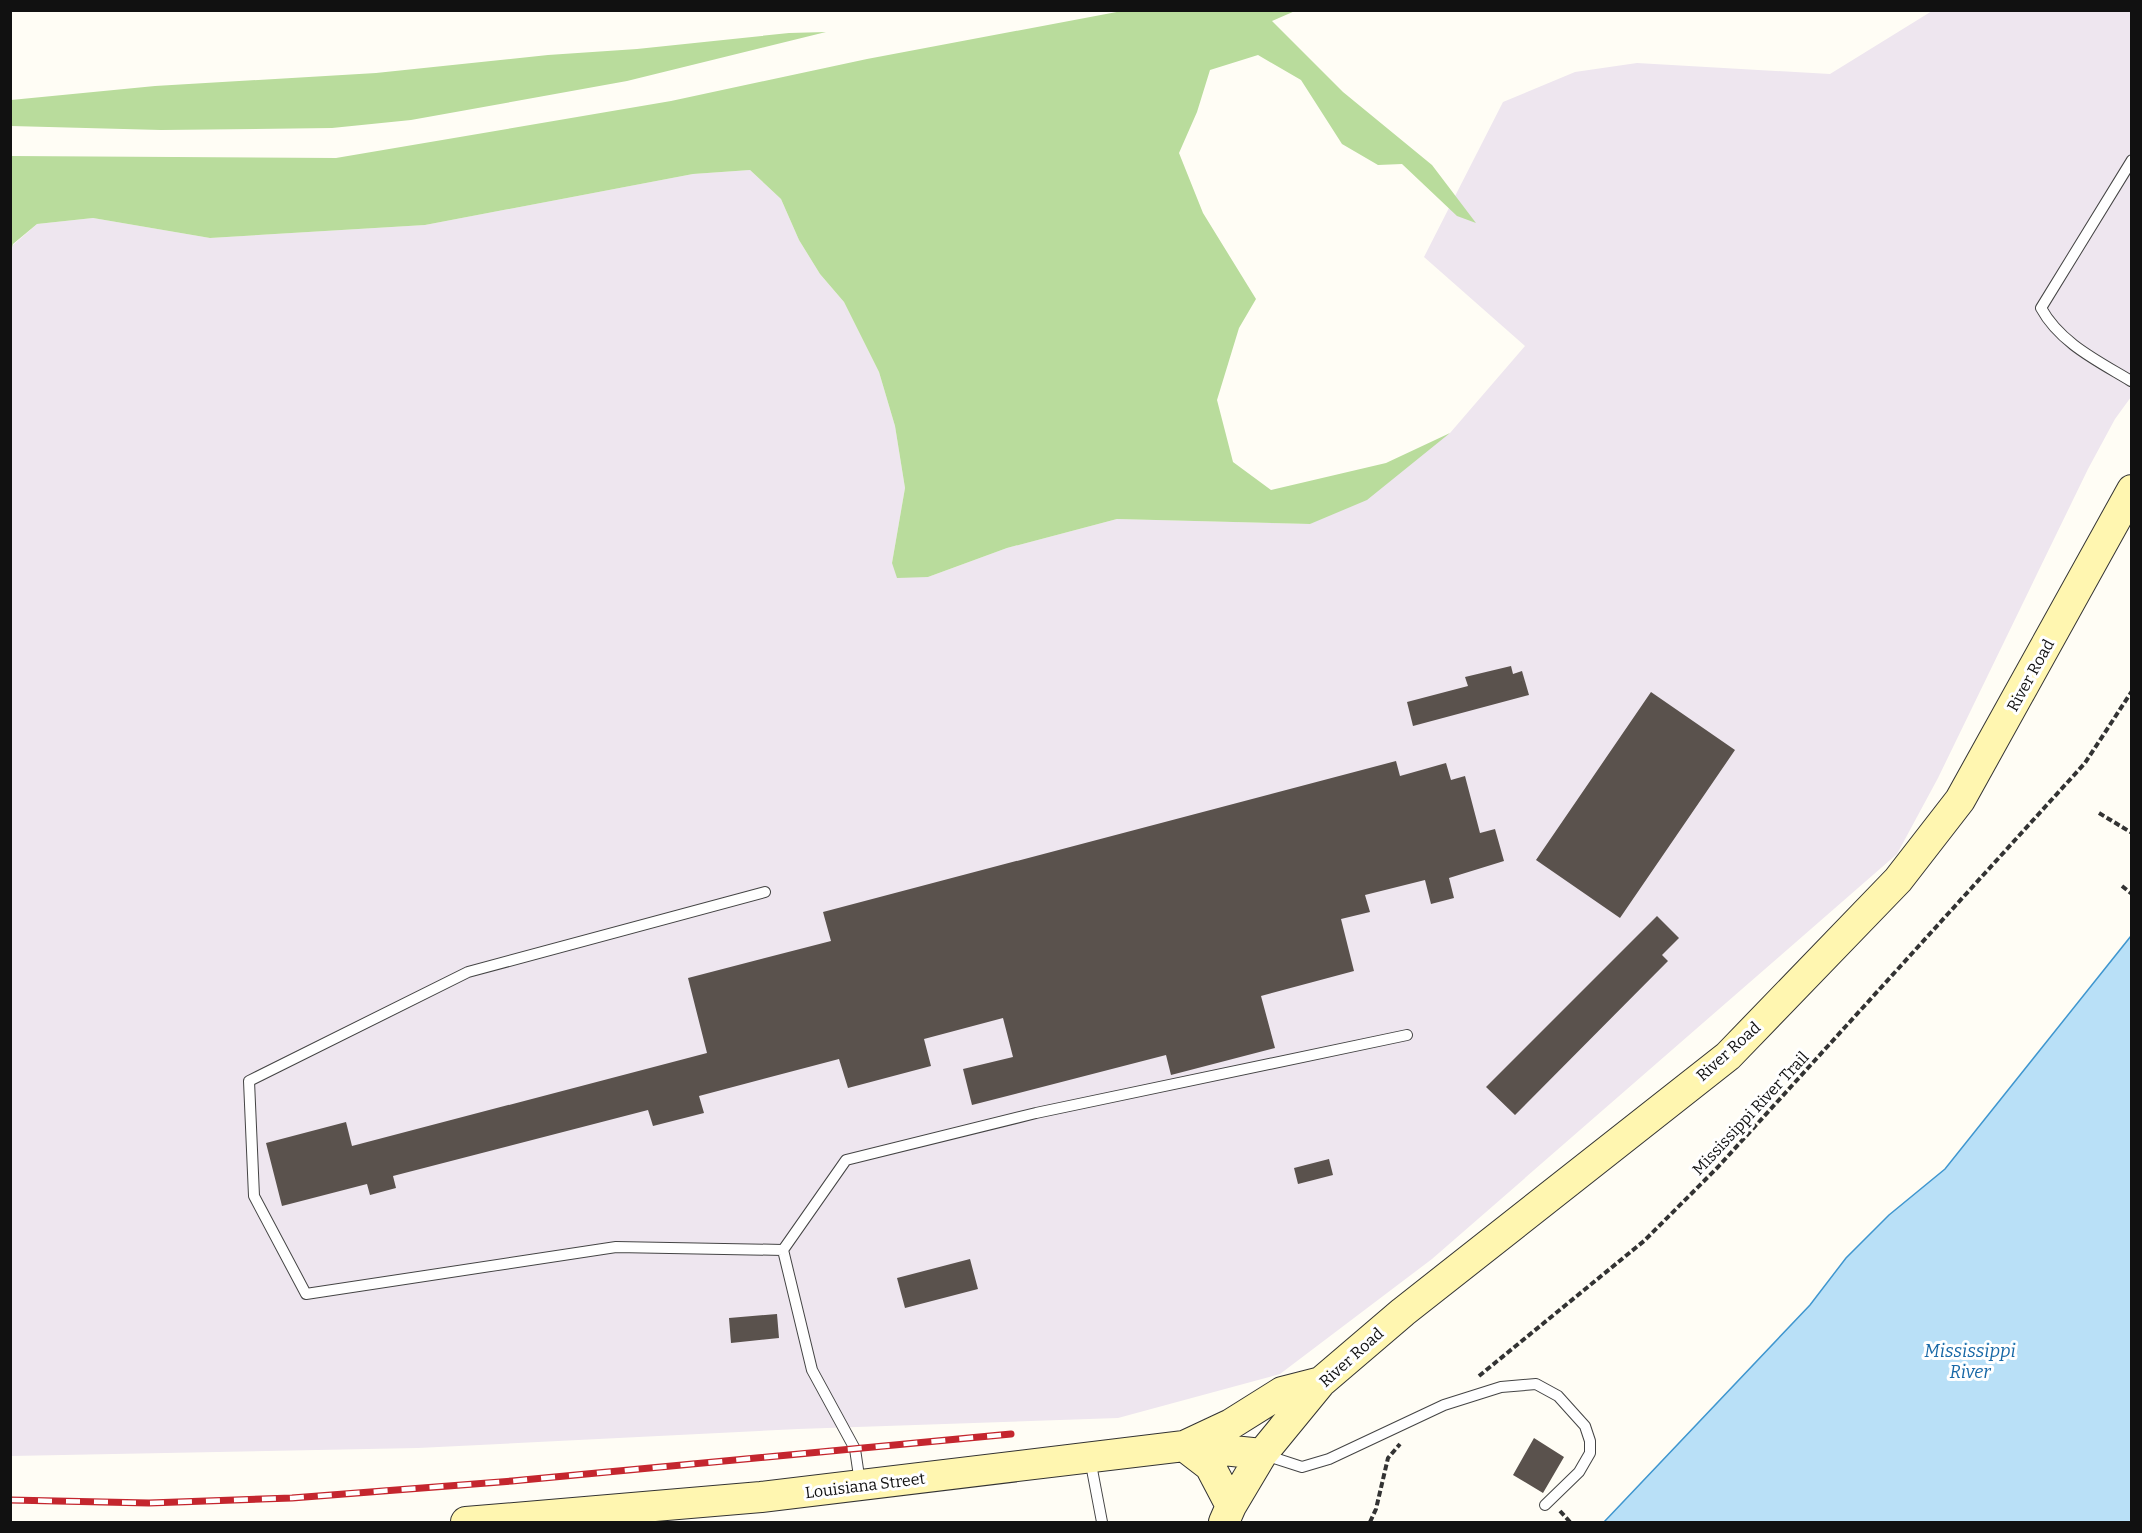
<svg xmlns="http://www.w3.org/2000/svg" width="2142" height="1533" viewBox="0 0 2142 1533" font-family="Bitter,serif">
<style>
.industrial{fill:#eee6ef}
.forest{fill:#b9dc9c}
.water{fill:#b9e0f7;stroke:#3f96cf;stroke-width:1.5}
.building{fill:#5a524d}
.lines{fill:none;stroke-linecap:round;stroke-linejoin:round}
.lane-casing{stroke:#444;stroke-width:12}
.secondary-casing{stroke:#333;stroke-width:32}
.path{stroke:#333;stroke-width:4;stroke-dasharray:6 3;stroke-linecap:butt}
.lane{stroke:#fff;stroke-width:10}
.secondary{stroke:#fff6b0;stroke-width:30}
.rail-casing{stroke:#c4262e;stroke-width:7}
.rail{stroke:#fff;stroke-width:4.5;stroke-dasharray:14;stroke-linecap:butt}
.labels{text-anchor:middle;stroke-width:6;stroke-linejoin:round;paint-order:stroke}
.street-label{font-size:16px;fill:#111;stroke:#fff}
.water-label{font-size:18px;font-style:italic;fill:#1768a6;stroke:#fff}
</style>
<rect width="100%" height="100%" fill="#fffdf5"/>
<path class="industrial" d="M1932,11H2131V397L2115,419L2088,469L1938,778L1897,854L1432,1259L1280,1374L1118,1418L798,1429L418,1448L11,1456L10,251L13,245L37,224L93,218L210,238L425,225L693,174L750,170L781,199L799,240L820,274L844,302L879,372L895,426L905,488L892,563L928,577L1007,548L1117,519L1310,524L1450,433L1525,346L1424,257L1503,102L1575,72L1637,63L1830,74Z"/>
<path class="forest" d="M1122,11H1295L1272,21L1343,92L1432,165L1476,223L1457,216L1402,164L1378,165L1342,144L1301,80L1258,55L1210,70L1197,112L1179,153L1203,213L1256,299L1239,328L1217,400L1233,462L1271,490L1386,463L1450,433L1367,500L1310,524L1117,519L1007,548L928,577L897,578L892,563L905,488L895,426L879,372L844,302L820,274L799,240L781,199L750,170L693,174L425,225L210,238L93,218L37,224L13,244L11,251V156L336,158L671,101L867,59Z
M826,32L627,81L411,120L332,128L161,130L11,126V100L155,86L376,73L548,55L637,49L789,33Z"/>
<path class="water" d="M2131,936V1522H1604L1810,1305L1846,1258L1889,1215L1945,1169Z"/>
<path class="building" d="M1511,666L1513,674L1522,671L1529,695L1413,726L1407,702L1468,686L1465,677Z
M1651,692L1735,750L1620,918L1536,860Z
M1396,761L1400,776L1446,763L1451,780L1465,776L1480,833L1495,829L1504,861L1449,878L1454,898L1431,904L1425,880L1365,895L1370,912L1341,919L1354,971L1261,996L1275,1048L1171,1075L1166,1055L972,1105L963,1069L1013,1057L1003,1018L924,1039L931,1066L848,1088L839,1059L699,1096L704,1113L653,1126L648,1110L393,1176L396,1188L370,1195L367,1184L282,1206L266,1143L346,1122L352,1146L707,1053L688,978L831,941L823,912Z
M1657,916L1679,938L1662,955L1668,961L1515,1115L1486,1087Z
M1329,1159L1333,1175L1298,1184L1294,1168Z
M970,1259L978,1289L905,1308L897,1278Z
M777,1314L779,1338L731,1343L729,1318Z
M1534,1438L1564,1457L1543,1493L1513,1475Z"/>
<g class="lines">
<defs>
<path id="lane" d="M2131,381C2098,361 2060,343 2041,308L2132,160
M765,892L468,972L249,1081L254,1196L306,1294L616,1247L783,1250L812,1370L855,1449L860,1483
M783,1250L846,1160L1036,1113L1407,1035
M1265,1455L1302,1467L1329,1459L1444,1405L1501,1387L1536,1384L1558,1396L1585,1426L1590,1441V1453L1579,1472L1545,1505
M1090,1459L1102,1522"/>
<path id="secondary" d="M1231,1506L1210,1466L1184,1446L1231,1424L1282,1392L1321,1382
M466,1522L761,1497L1184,1446L1262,1454
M1224,1522L1231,1506L1262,1454L1321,1382L1403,1312L1728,1056L1898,880L1960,800L2132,490"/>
</defs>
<use href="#lane" class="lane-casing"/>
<use href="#secondary" class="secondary-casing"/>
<path class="path" d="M2099,813L2132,833
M2122,886L2132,894
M1479,1376L1644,1241L1718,1167L2085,763L2132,691
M1560,1511L1570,1522
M1370,1522L1376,1509L1388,1458L1400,1444"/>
<use href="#lane" class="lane"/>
<use href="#secondary" class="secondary"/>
<defs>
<path id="rail" d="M10,1500L149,1503L292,1498L512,1481L1011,1434"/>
</defs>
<use href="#rail" class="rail-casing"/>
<use href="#rail" class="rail"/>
</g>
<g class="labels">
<g class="street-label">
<text transform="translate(2030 675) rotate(-61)" y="6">River Road</text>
<text transform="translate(1728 1051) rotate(-42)" y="6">River Road</text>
<text transform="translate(1750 1113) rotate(-47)" y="6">Mississippi River Trail</text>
<text transform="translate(1351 1357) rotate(-42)" y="6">River Road</text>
<text transform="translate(865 1485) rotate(-7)" y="6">Louisiana Street</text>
</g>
<g class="water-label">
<text x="1970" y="1357">Mississippi<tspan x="1970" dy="21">River</tspan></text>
</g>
</g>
<rect width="2142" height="1533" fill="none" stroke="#111111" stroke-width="24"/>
</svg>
